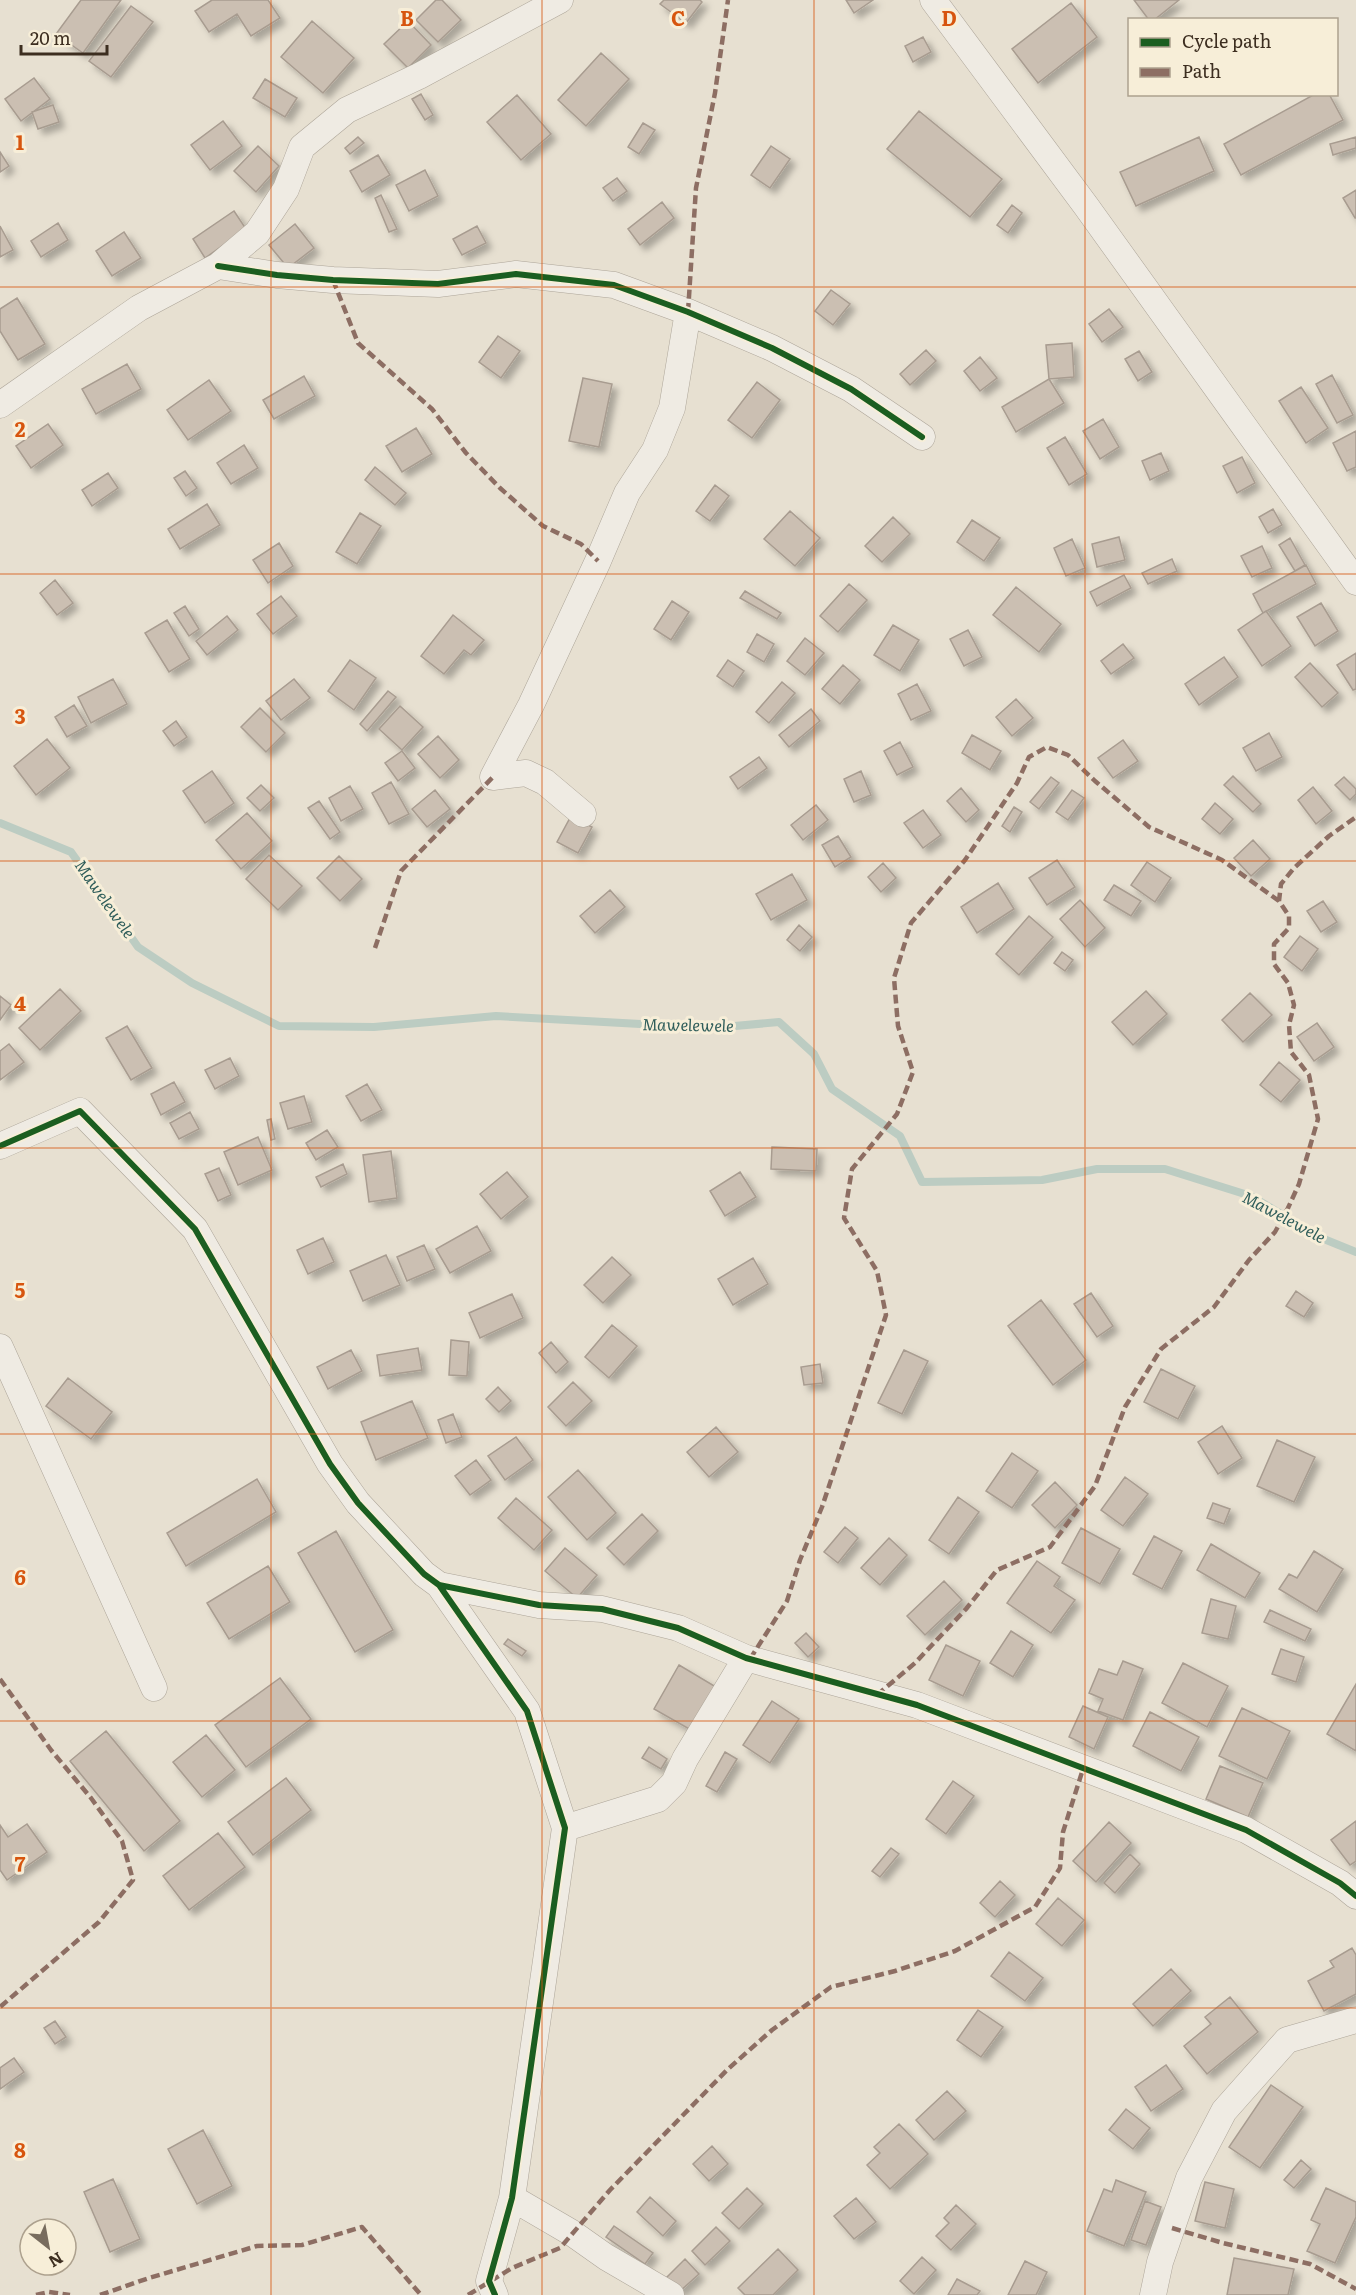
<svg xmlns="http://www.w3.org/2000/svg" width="1356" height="2295" viewBox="0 0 1356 2295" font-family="Literata,serif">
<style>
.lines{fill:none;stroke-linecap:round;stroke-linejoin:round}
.stream{stroke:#bcccc2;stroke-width:8}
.building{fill:#cbbfb2;stroke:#a89c90;stroke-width:1.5;filter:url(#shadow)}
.street-casing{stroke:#ada599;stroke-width:27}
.street{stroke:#efebe3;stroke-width:26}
.quiet{stroke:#8d6e63;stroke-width:4.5;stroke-dasharray:9 4.5;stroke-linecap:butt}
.cycleway-casing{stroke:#f7eed8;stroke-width:10}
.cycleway{stroke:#1b5e20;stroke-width:6}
.grid{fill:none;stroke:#d7550e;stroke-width:1.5;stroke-opacity:0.55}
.labels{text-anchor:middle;stroke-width:6;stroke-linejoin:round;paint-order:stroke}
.water-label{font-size:16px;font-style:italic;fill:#2f5d5a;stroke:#f7eed8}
.grid-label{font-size:20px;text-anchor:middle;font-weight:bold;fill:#d7550e;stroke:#f7eed8;stroke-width:6;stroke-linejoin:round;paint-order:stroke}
</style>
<defs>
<filter id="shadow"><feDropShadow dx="5.5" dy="5.5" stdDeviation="3" flood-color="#0004"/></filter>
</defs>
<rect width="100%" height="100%" fill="#e7e0d1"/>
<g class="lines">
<path class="stream" d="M0,823L71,852L138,947L192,983L279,1026L374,1027L496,1016L713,1028L779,1022L814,1054L832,1089L900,1136L922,1182L1042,1180L1097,1169H1165L1251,1196L1319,1237L1356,1252"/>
</g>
<path class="building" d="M81,0H121L83,53L56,34Z
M212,0H268L280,18L251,36L237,14L209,32L195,11Z
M436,0H442L461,20L438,42L416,20Z
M664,0H700L702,2L686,23L660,4Z
M846,0H873L854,13Z
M1134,0H1179L1154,20H1149Z
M1071,3L1097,37L1038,83L1012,49Z
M131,6L153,22L111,77L89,61Z
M312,21L354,58L323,93L281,57Z
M408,21L431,45L408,68L384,44Z
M923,37L931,52L913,62L905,46Z
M601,53L629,79L586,126L558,100Z
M34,78L50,99L21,121L5,99Z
M265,79L297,98L285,117L253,98Z
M421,94L433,115L425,120L412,99Z
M1315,94H1329L1343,120L1241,175L1224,144Z
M517,95L551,134L521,160L487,122Z
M53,105L59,122L38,129L32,112Z
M919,111L1002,179L970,217L887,149Z
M223,121L242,146L210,170L191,145Z
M643,123L655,130L639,154L628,147Z
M358,137L364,143L350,154L345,148Z
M1199,137L1214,171L1136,206L1120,172Z
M1356,137V148L1333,155L1330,144Z
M258,146L279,166L256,192L234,171Z
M771,146L790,159L770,188L751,175Z
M0,152L9,166L0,172Z
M378,155L390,175L362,192L350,171Z
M425,170L438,196L409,211L396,185Z
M617,178L627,191L613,201L603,188Z
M1356,190V218H1355L1343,198Z
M381,195L397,229L389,232L375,198Z
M662,202L674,218L640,245L628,229Z
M1012,205L1022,213L1008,233L997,225Z
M234,211L246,229L205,258L193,239Z
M58,223L68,240L41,257L31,241Z
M295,224L314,248L288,268L269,245Z
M0,226L13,250L0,257Z
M477,226L486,243L462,255L453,239Z
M124,232L141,258L112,276L96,251Z
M831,290L850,304L833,325L815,311Z
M17,298L45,344L18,360L0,331V309Z
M1109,309L1123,327L1102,342L1089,324Z
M498,336L520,351L501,378L479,362Z
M1072,343L1074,377L1049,379L1046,345Z
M926,350L936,361L910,385L900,374Z
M1139,351L1152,372L1138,381L1125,359Z
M980,357L997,378L980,391L964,371Z
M127,364L141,389L96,414L82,389Z
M1332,375L1353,415L1337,423L1316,384Z
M304,376L315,396L274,419L263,400Z
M583,378L612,384L599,447L569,441Z
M1049,379L1064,403L1016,432L1002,407Z
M209,380L231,411L188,440L167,410Z
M757,382L780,400L752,438L728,420Z
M1301,387L1328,428L1306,443L1279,401Z
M1103,419L1119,447L1100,459L1083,431Z
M48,424L63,445L31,468L16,446Z
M416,428L432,454L402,472L386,446Z
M1356,431V467L1347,471L1333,443Z
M1065,437L1087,474L1069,485L1047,448Z
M244,445L258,468L231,484L217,463Z
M1161,453L1169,471L1150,480L1142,461Z
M1242,457L1255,483L1237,493L1223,466Z
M375,467L406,493L395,505L365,480Z
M185,471L197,488L186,496L174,478Z
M108,473L118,488L92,506L82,490Z
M715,485L729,496L710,521L696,511Z
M207,504L220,525L180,549L168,529Z
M1273,509L1282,525L1268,533L1259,517Z
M790,511L820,538L795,566L764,539Z
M360,513L381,526L357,564L336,552Z
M893,517L910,534L882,562L865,546Z
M972,520L1000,538L984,561L957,542Z
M1119,537L1125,560L1097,567L1092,544Z
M1290,538L1305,565L1295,571L1279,545Z
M1072,539L1085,568L1066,576L1054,548Z
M279,543L293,566L268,583L253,560Z
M1262,546L1272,568L1252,577L1241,556Z
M1172,559L1177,571L1148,584L1142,573Z
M1306,565L1316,584L1263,613L1253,594Z
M1124,575L1131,588L1097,606L1090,592Z
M55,580L73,603L57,615L40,593Z
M849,584L867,600L838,632L820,616Z
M1016,587L1061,624L1039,652L993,615Z
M745,591L781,613L777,619L740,598Z
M281,596L297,616L273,634L257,614Z
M672,601L689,612L671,640L654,629Z
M1321,603L1338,631L1315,646L1297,617Z
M185,606L199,629L189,636L174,613Z
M1266,611L1291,646L1262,666L1238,630Z
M453,615L484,640L471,655L464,650L444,674L421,656Z
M227,616L238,630L207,655L196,641Z
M167,620L190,659L169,672L145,633Z
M893,625L919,640L900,671L874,655Z
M968,630L982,657L964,666L950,639Z
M757,634L774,644L764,662L747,652Z
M805,638L824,653L805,675L787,661Z
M1123,644L1134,658L1111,674L1101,661Z
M1356,653V689L1353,690L1337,665Z
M1224,657L1238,677L1199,705L1185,684Z
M350,660L376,678L354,710L328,691Z
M728,660L744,671L733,687L717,676Z
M1310,663L1338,693L1322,707L1295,677Z
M843,665L860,680L840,704L822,689Z
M113,679L127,704L91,723L78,697Z
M294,679L310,698L281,720L266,701Z
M782,682L795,693L769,723L756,712Z
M917,684L931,711L911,720L898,694Z
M388,691L396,697L367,731L360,724Z
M1016,699L1033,718L1012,736L996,717Z
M74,705L87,726L67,737L55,717Z
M400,706L423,727L402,750L379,729Z
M260,708L285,733L266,752L241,727Z
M811,709L820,721L789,747L779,735Z
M176,721L187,737L174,746L163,731Z
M1269,733L1282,757L1256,771L1243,748Z
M972,735L1001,751L990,770L962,753Z
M438,736L459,760L440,778L418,754Z
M47,739L70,768L36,795L14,766Z
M1123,740L1138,761L1113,778L1098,758Z
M900,742L913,767L897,775L884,751Z
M402,751L415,768L398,781L385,763Z
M759,757L767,768L738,789L730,777Z
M212,771L234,803L205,823L183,791Z
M861,771L871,795L854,802L844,779Z
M1233,776L1261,804L1253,812L1224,785Z
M1051,777L1059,783L1039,809L1030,802Z
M1344,777L1356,789V794L1350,800L1335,785Z
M391,782L409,814L389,824L372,793Z
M261,785L274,798L260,811L247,798Z
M350,786L363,809L341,821L329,798Z
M1313,787L1332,811L1316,824L1298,800Z
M961,788L979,810L966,822L947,801Z
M435,790L450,809L427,827L412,809Z
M1072,790L1084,798L1068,820L1056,812Z
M319,801L340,832L330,839L308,808Z
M1215,803L1233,819L1220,834L1202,819Z
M816,805L828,820L803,840L791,825Z
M1014,807L1022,812L1010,832L1002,826Z
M923,810L941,835L923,848L904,823Z
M247,813L272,841L241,869L216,840Z
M571,816L592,827L578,853L557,842Z
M838,836L851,857L835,867L822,845Z
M1253,840L1270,859L1251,876L1234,858Z
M269,855L302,886L278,910L246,879Z
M339,856L362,879L340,901L317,878Z
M1057,860L1075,887L1047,905L1029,878Z
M1147,862L1171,878L1155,902L1131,885Z
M883,863L896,878L881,892L868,877Z
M792,874L807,900L771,920L756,894Z
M998,883L1014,909L977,933L961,907Z
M1114,885L1141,901L1131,916L1104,900Z
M610,890L625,907L595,933L580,916Z
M1080,900L1105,928L1085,947L1060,919Z
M1323,901L1337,922L1321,932L1307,911Z
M1029,916L1053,937L1019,975L996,954Z
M799,925L812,937L800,951L787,940Z
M1300,936L1318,949L1302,971L1284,957Z
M1062,952L1073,960L1065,971L1054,963Z
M60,989L81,1011L40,1050L19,1028Z
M1146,991L1167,1014L1133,1045L1112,1022Z
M1250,993L1272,1015L1243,1042L1222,1020Z
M0,996L11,1005L0,1020Z
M1317,1023L1334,1047L1314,1061L1297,1037Z
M127,1026L152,1068L131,1080L106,1038Z
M9,1044L24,1062L0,1080V1051Z
M230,1058L239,1076L215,1089L205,1070Z
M1279,1062L1300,1080L1281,1102L1260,1085Z
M174,1082L185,1102L161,1115L151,1094Z
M367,1084L382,1110L361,1121L346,1096Z
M304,1096L312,1122L288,1129L280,1103Z
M190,1112L199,1129L179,1139L170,1123Z
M271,1119L275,1139L271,1140L267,1120Z
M327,1130L338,1147L316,1160L306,1143Z
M258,1137L272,1170L238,1185L224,1152Z
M772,1147L817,1149L816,1171L771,1169Z
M391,1151L397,1198L369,1202L363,1155Z
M343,1164L347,1174L321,1187L316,1177Z
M219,1168L231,1195L218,1201L205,1174Z
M507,1172L528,1197L501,1219L480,1194Z
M740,1172L756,1197L725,1216L710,1191Z
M477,1226L491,1251L450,1273L436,1249Z
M323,1238L334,1262L308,1274L297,1250Z
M424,1245L435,1269L407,1281L397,1257Z
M386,1255L400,1285L363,1301L350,1271Z
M612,1257L631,1275L603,1303L584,1285Z
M753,1258L768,1284L733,1305L718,1279Z
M1296,1291L1313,1303L1304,1317L1286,1306Z
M1091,1293L1113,1326L1097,1337L1074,1304Z
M512,1294L523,1318L480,1338L469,1313Z
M1041,1300L1086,1360L1053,1385L1008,1326Z
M612,1325L637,1346L609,1378L585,1357Z
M451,1340L469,1342L467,1376L449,1375Z
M551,1342L568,1362L556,1373L539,1353Z
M418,1348L422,1370L380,1376L377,1355Z
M351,1350L362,1371L328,1389L317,1367Z
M904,1350L928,1361L902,1414L878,1403Z
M820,1364L823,1383L804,1385L801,1367Z
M1161,1369L1195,1386L1178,1419L1144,1402Z
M68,1378L112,1412L91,1439L46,1406Z
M573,1382L592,1401L566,1426L548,1407Z
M498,1387L511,1401L499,1412L486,1399Z
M412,1401L428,1438L376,1460L361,1422Z
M453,1414L462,1437L446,1443L438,1420Z
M1222,1426L1242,1458L1218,1474L1198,1442Z
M716,1427L738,1452L709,1477L687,1452Z
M516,1437L533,1460L505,1480L488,1456Z
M1277,1440L1315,1457L1294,1502L1257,1486Z
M1012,1453L1038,1471L1012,1508L986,1491Z
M476,1460L491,1480L470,1495L455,1476Z
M578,1470L616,1513L587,1540L548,1497Z
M1125,1477L1148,1494L1123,1526L1101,1510Z
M257,1479L276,1512L186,1566L167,1533Z
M1055,1482L1077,1505L1055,1528L1032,1505Z
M958,1497L979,1512L949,1554L929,1540Z
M516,1498L552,1530L534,1550L498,1518Z
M1213,1503L1230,1509L1224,1524L1207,1518Z
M642,1514L658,1531L624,1565L607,1548Z
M845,1527L858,1538L838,1563L824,1552Z
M1081,1528L1120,1549L1100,1584L1062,1563Z
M336,1531L393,1630L355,1652L298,1553Z
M1154,1536L1182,1551L1162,1589L1133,1574Z
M889,1538L907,1555L880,1585L861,1568Z
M1211,1544L1260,1573L1245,1598L1197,1570Z
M565,1548L597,1575L577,1598L545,1571Z
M1314,1551L1343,1569L1317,1612L1279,1589L1289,1574L1297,1578Z
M1037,1561L1060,1577L1054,1586L1075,1600L1051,1633L1007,1603Z
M268,1566L290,1602L229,1639L207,1603Z
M944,1581L962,1600L925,1635L907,1616Z
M1211,1599L1236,1606L1228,1639L1202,1633Z
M1270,1610L1311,1629L1305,1641L1264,1622Z
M1011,1631L1033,1645L1013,1677L990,1663Z
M806,1633L819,1647L808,1657L795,1643Z
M508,1639L526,1651L522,1656L504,1644Z
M946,1645L980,1661L963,1696L929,1680Z
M1281,1649L1304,1657L1296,1682L1272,1674Z
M1123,1661L1143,1669L1123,1720L1098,1711L1103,1699L1089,1693L1099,1669L1117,1675Z
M1183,1663L1228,1686L1207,1727L1162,1703Z
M679,1665L716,1687L691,1730L654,1709Z
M280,1678L311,1719L246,1767L215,1725Z
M1356,1684V1751L1327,1734Z
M772,1701L799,1719L770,1763L743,1745Z
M1083,1706L1108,1717L1094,1749L1069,1737Z
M1242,1708L1290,1731L1267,1779L1219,1756Z
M1150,1712L1199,1737L1181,1771L1133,1746Z
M106,1731L180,1821L144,1851L70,1761Z
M206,1735L235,1770L202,1797L173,1762Z
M649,1747L667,1759L661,1769L642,1758Z
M725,1752L737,1759L717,1792L706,1786Z
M1220,1766L1263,1783L1248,1817L1206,1799Z
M286,1778L311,1810L253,1855L228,1822Z
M953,1781L974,1796L946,1834L926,1819Z
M1356,1821V1861L1350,1865L1331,1840Z
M1109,1822L1131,1843L1096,1882L1073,1861Z
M27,1824L47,1852L7,1880L0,1870V1825L8,1837Z
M218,1833L245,1867L189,1910L163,1876Z
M891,1848L899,1854L880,1877L872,1871Z
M1130,1854L1140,1864L1115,1893L1104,1883Z
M1000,1881L1015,1895L995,1917L980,1903Z
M1058,1898L1084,1920L1062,1946L1036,1924Z
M1352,1948L1356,1955V1994L1324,2011L1308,1981L1334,1967L1330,1961Z
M1009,1952L1043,1978L1025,2001L991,1976Z
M1171,1969L1191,1991L1153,2026L1133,2004Z
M1230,1997L1258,2032L1207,2074L1184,2046L1211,2024L1205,2017Z
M978,2010L1003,2027L981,2057L957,2040Z
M55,2021L66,2037L55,2044L44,2028Z
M14,2058L24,2072L0,2089V2068Z
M1166,2065L1183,2089L1151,2111L1135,2087Z
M1271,2085L1303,2107L1260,2168L1229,2147Z
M947,2091L966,2111L934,2140L916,2120Z
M1126,2109L1150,2128L1133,2149L1109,2130Z
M899,2124L928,2154L890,2189L867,2165L880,2153L874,2147Z
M203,2130L232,2186L197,2204L168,2149Z
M712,2146L728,2164L709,2181L693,2164Z
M1301,2160L1311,2169L1294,2188L1284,2180Z
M113,2179L140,2239L110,2252L84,2192Z
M1116,2180L1146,2192L1124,2246L1087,2231L1104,2189L1112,2192Z
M1205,2182L1234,2189L1225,2228L1195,2221Z
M747,2188L763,2204L739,2229L722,2213Z
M1326,2188L1356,2202V2217L1335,2263L1307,2251L1320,2224L1311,2220Z
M650,2197L676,2221L663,2236L637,2212Z
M856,2198L876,2222L854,2239L834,2216Z
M1145,2201L1161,2207L1146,2245L1131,2240Z
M956,2205L976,2224L951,2250L936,2236L949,2223L944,2218Z
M614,2226L653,2253L645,2264L606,2237Z
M716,2227L730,2241L705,2265L692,2251Z
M778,2249L798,2270L773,2295H745L738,2288Z
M922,2257L936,2270L914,2294L900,2281Z
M1234,2258L1294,2269L1288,2295H1227Z
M685,2259L699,2274L679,2292L666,2278Z
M1025,2261L1047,2272L1036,2295H1008Z
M957,2279L980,2291L977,2295H948Z"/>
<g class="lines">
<defs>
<path id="street" d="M933,0L1086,206L1356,582
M218,266L277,275L333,280L438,284L516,274L614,285L688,312L772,348L851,389L922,437
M0,405L139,308L218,266L257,233L286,189L302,147L347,110L419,76L560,0
M583,814L545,782L526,773L493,777L531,705L598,561L627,493L655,450L672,408L688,312
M0,1146L80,1111L195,1229L330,1464L358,1503L424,1574L439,1585L539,1605L602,1609L678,1628L746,1658L917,1705L1246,1830L1340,1883L1356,1896
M0,1347L154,1688
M439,1585L527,1711L565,1828L512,2198L489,2281L495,2295
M565,1828L658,1799L674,1783L685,1759L746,1658
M512,2198L572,2233L606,2257L671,2295
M1153,2295L1160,2262L1189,2178L1224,2111L1287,2040L1356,2020"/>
</defs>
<use href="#street" class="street-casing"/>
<use href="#street" class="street"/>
<path class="quiet" d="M333,280L358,343L432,409L466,453L500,488L543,526L581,544L598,561
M688,312L696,188L715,93L728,0
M375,948L401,871L493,777
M750,1659L787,1601L800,1560L822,1507L886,1315L877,1271L844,1218L852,1169L897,1114L913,1072L898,1026L894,978L911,923L965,860L1017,783L1029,757L1047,747L1068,755L1095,781L1149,827L1222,860L1279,901
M0,1679L51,1750L91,1798L122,1841L133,1880L99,1922L0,2007
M877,1695L915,1663L966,1609L997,1570L1050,1547L1095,1486L1125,1407L1161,1349L1214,1307L1249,1260L1275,1232L1288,1208L1299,1184L1318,1119L1309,1075L1291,1052L1289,1025L1294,1005L1288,983L1274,964V944L1289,928V916L1279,901L1281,884L1294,868L1329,836L1356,817
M1172,2228L1223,2243L1310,2264L1356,2289
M36,2295L49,2292L70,2295
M100,2295L149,2278L257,2246L302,2245L362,2227L421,2295
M468,2295L512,2268L560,2248L610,2190L728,2069L772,2030L831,1987L895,1971L955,1951L1035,1907L1060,1868L1063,1832L1083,1769"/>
<defs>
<path id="cycleway" d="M218,266L277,275L333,280L438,284L516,274L614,285L688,312L772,348L851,389L922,437
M0,1146L80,1111L195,1229L330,1464L358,1503L424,1574L439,1585L539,1605L602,1609L678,1628L746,1658L917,1705L1246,1830L1340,1883L1356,1896
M439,1585L527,1711L565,1828L512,2198L489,2281L495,2295"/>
</defs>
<use href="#cycleway" class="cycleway-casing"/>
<use href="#cycleway" class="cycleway"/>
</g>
<path class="grid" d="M271,0V2295M542,0V2295M814,0V2295M1085,0V2295M0,287H1356M0,574H1356M0,861H1356M0,1148H1356M0,1434H1356M0,1721H1356M0,2008H1356"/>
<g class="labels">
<g class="water-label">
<text transform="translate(105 899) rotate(55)" y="6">Mawelewele</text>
<text transform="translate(688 1025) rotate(1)" y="6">Mawelewele</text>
<text transform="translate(1284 1217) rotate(28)" y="6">Mawelewele</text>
</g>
</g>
<g class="grid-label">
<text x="407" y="26">B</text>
<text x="678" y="26">C</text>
<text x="949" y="26">D</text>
<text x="20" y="150">1</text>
<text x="20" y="437">2</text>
<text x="20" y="724">3</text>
<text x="20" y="1011">4</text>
<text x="20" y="1298">5</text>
<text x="20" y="1585">6</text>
<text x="20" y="1872">7</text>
<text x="20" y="2158">8</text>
</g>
<rect x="1128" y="18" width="210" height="78" fill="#f7eed8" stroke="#ada18e" stroke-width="1.5"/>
<rect x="1140" y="38" width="30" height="9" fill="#1b5e20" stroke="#ada18e" stroke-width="1.5"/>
<text x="1182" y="48" font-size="18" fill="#3d2e20">Cycle path</text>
<rect x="1140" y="68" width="30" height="9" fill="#8d6e63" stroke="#ada18e" stroke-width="1.5"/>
<text x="1182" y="78" font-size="18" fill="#3d2e20">Path</text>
<g transform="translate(48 2247) rotate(149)"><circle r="28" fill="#f7eed8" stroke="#ada18e" stroke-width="1.5"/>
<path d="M0-4.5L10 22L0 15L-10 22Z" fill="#786c5e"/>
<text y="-9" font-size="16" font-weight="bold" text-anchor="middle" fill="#3d2e20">N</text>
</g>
<path d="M21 45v9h86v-9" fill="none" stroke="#3d2e20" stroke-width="3"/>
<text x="30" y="45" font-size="18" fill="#3d2e20" stroke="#f7eed8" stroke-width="4.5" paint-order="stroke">20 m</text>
</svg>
